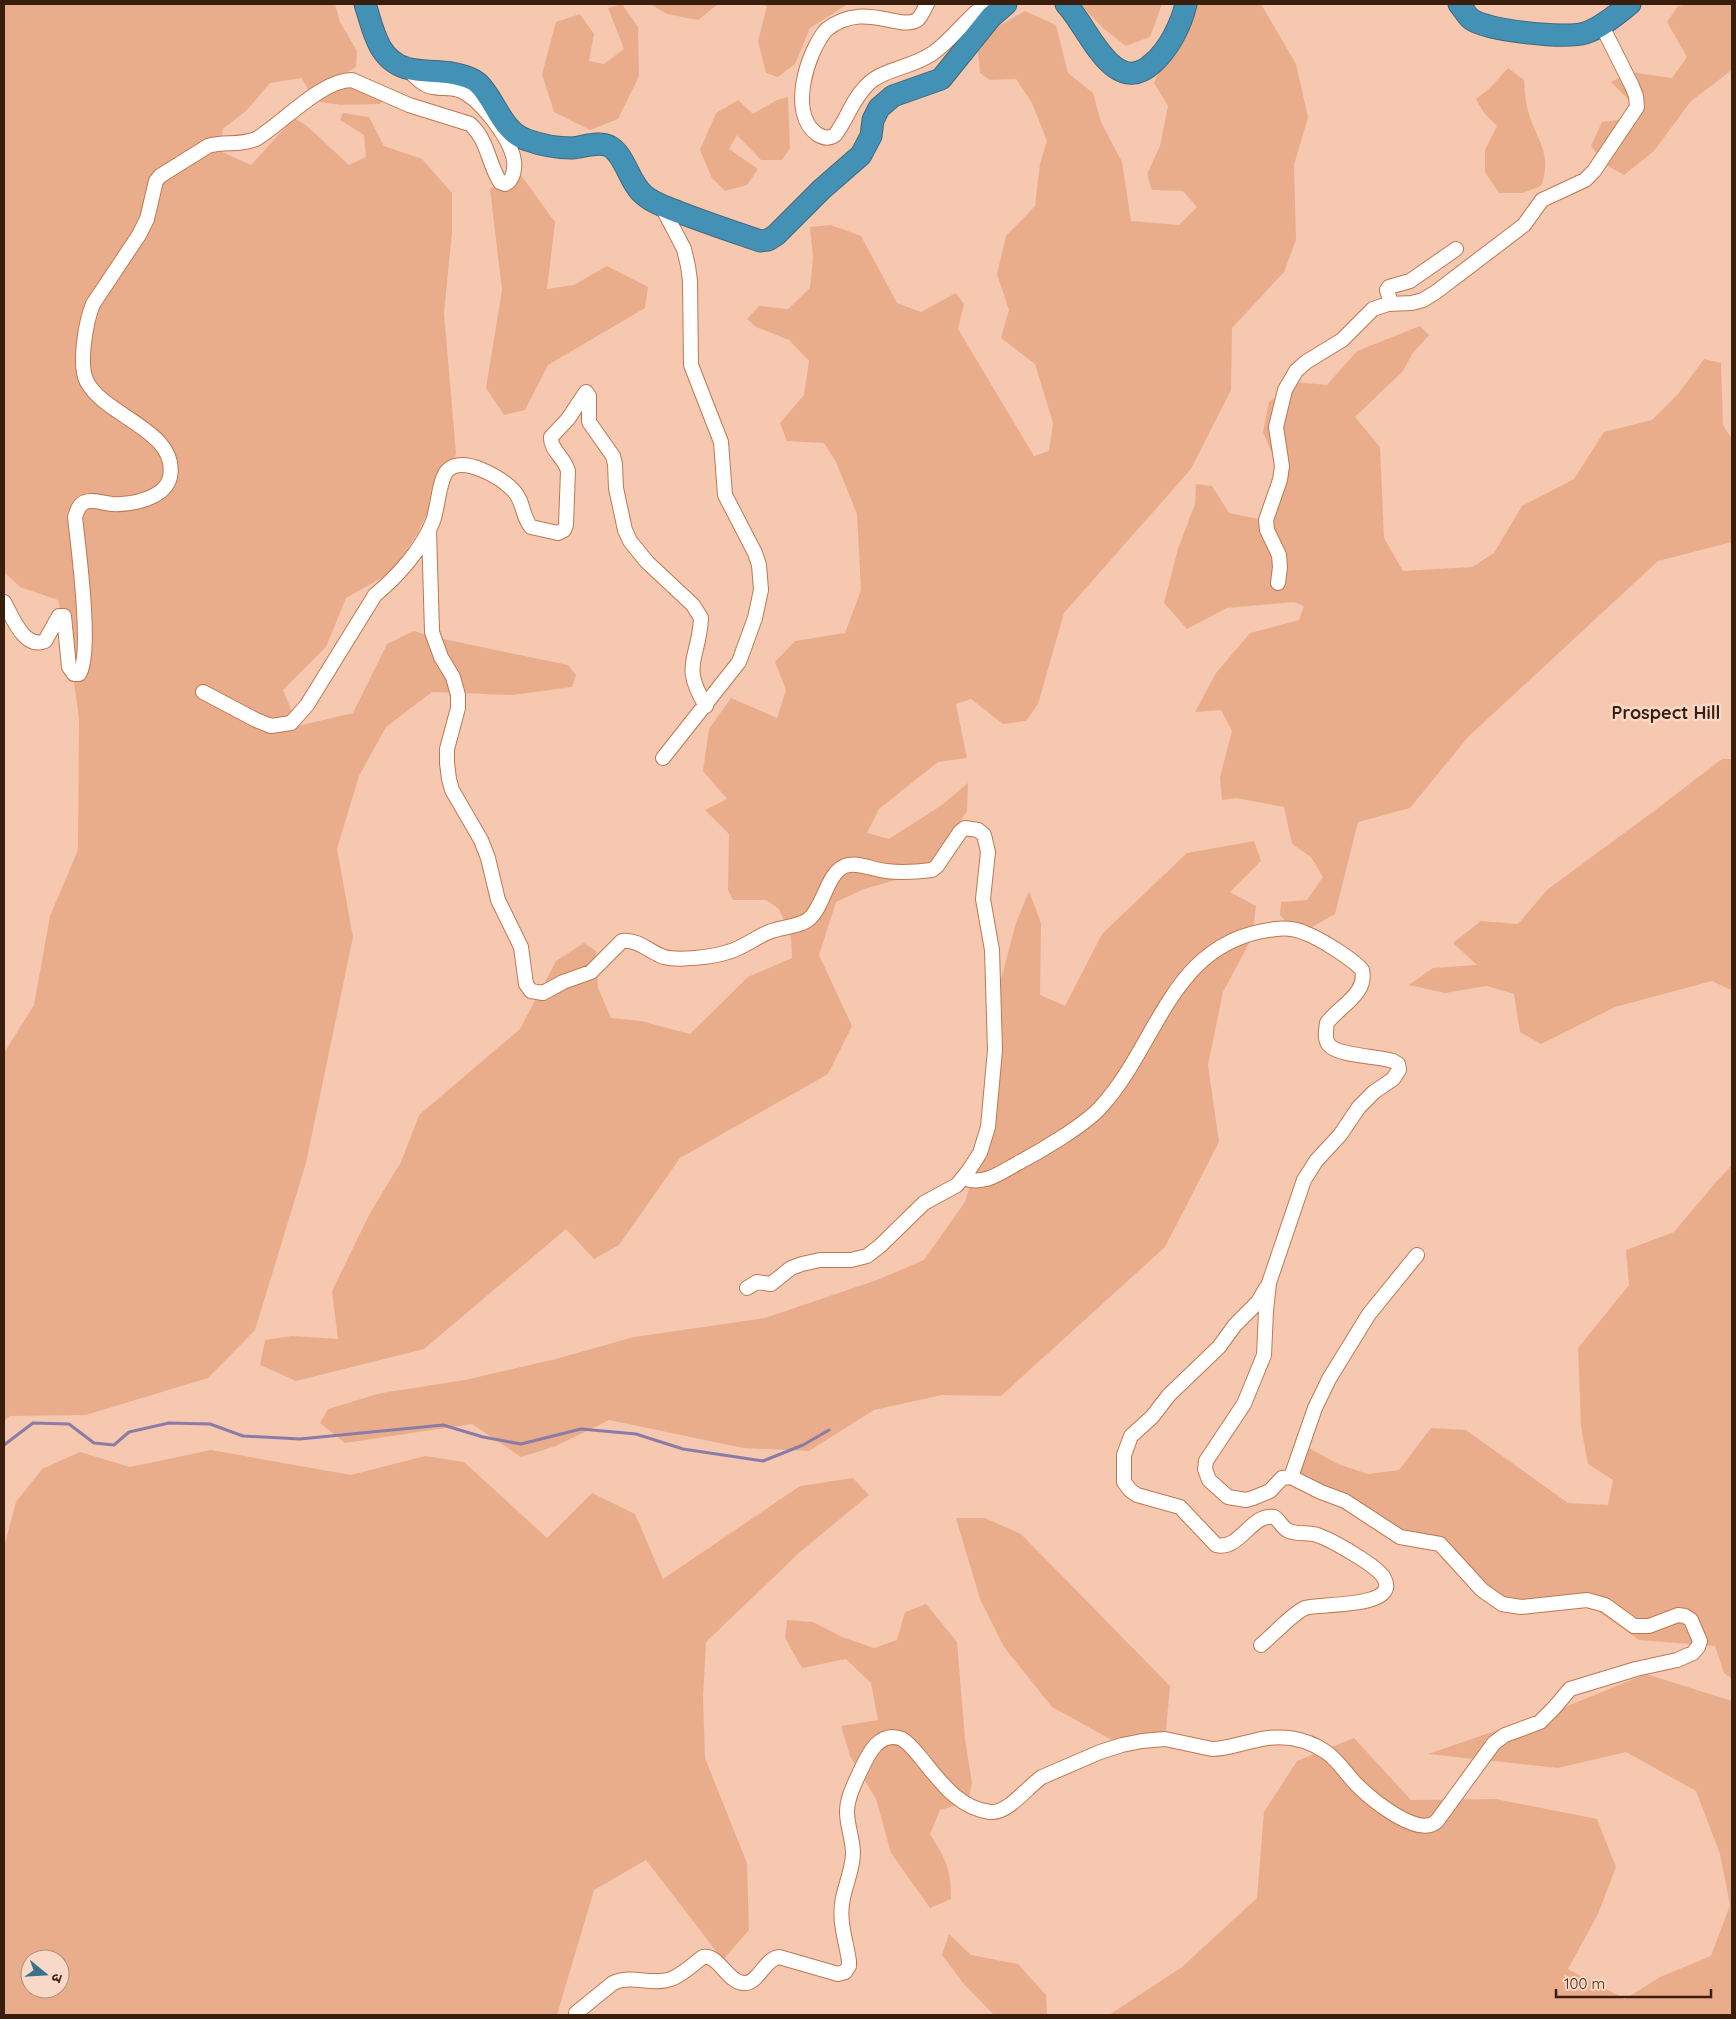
<svg xmlns="http://www.w3.org/2000/svg" width="1736" height="2019" viewBox="0 0 1736 2019" font-family="Quicksand,'Noto Sans Devanagari',sans-serif">
<style>
.green{fill:#eaad8c;fill-rule:evenodd}
.lines{fill:none;stroke-linecap:round;stroke-linejoin:round}
.stream{stroke:#8b7ca7;stroke-width:3}
.minor-casing{stroke:#be7851;stroke-width:16}
.highway-casing{stroke:#40697a;stroke-width:23}
.minor{stroke:#fff;stroke-width:14}
.highway{stroke:#4392b5;stroke-width:21}
.labels{text-anchor:middle;stroke-width:5;stroke-linejoin:round;paint-order:stroke}
.district-label{font-size:18px;font-weight:bold;fill:#3a1e0d;stroke:#f8d9c8}
</style>
<rect width="100%" height="100%" fill="#f6c8af"/>
<path class="green" d="M4,4H335L340,22L357,51L356,67L334,80L385,98L380,104L340,105L314,101L302,78L270,83L247,110L223,129L220,151L251,165L294,118L307,126L349,165L366,157L364,135L340,120L343,113L369,117L384,146L422,159L452,193V232L444,313L456,454L417,534L392,572L346,598L326,647L283,690L298,726L353,713L387,644L414,631L429,636L568,665L576,675L572,687L512,695L432,692L386,727L359,776L337,849L353,937L306,1163L255,1330L208,1378L86,1415L10,1416L4,1421V1053L34,1005L50,916L78,850L79,718L70,654L58,600L20,587L4,572Z
M622,4L638,27L639,76L618,119L590,130L554,112L542,74L556,22L580,14L594,34L589,61L604,64L624,49L608,8Z
M650,4H649H718L698,20L667,14Z
M762,4H848L810,28L795,64L778,77L766,73L758,41L767,6Z
M1080,4H1162L1150,37L1126,46L1103,28Z
M1186,4H1261L1296,64L1308,117L1294,165L1296,240L1284,272L1232,328L1231,390L1191,469L1064,613L1038,704L1026,721L1003,724L971,699L956,704L967,758L938,762L879,809L867,833L889,839L942,805L968,783L967,811L928,871L864,889L836,902L819,955L852,1026L828,1074L680,1158L619,1245L594,1259L566,1229L424,1349L296,1381L260,1365L265,1340L292,1336L338,1339L332,1291L370,1213L401,1162L419,1115L520,1029L556,961L584,943L596,951L598,988L611,1018L641,1021L690,1034L748,977L792,958L791,937L779,909L766,900H733L728,890L729,834L705,810L727,799L703,771L709,729L731,698L777,718L786,690L775,662L795,641L845,633L861,590L857,514L836,462L824,443L787,441L780,423L804,395L809,361L789,340L756,327L747,319L759,306L788,309L810,288L813,258L810,227L831,225L861,236L897,303L921,312L956,293L964,304L958,329L1034,456L1049,451L1053,423L1035,364L1001,338L1009,310L997,274L1006,236L1035,206L1040,164L1047,141L1032,103L1016,79L990,80L980,73L978,52L995,28L1025,11L1056,25L1068,73L1093,93L1101,122L1122,162L1131,221L1179,225L1197,207L1183,191L1152,190L1147,174L1160,146L1168,106L1154,83Z
M1690,4H1732V70L1691,101L1654,151L1624,175L1606,165L1591,146L1602,122L1626,119L1634,105L1611,82L1631,72L1672,78L1687,57L1667,22L1678,6Z
M1508,68L1524,80C1525,89 1525,99 1527,107C1534,138 1554,152 1541,186L1523,193H1499L1485,172V150L1497,126L1484,113L1476,99L1490,88Z
M788,97L790,148L782,160H761L737,135L729,149L758,169L747,185L725,191L712,178L700,150L716,113L738,100L753,114L777,100Z
M521,175L555,222L547,289L574,285L607,266L648,287L645,308L548,365L525,410L504,415L486,388L502,290L490,189Z
M1420,326L1429,335L1412,354L1403,371L1355,417L1380,447L1384,538L1403,571L1472,567L1494,553L1522,506L1574,479L1604,432L1652,420L1678,394L1704,359L1721,363L1723,425L1732,439V542L1658,561L1468,737L1410,808L1358,822L1335,914L1298,935L1280,915L1281,902L1307,900L1323,877L1311,857L1292,844L1284,807L1236,798L1222,800L1220,777L1232,731L1221,710L1195,712L1216,673L1250,633L1299,620L1304,606L1294,602L1227,608L1187,629L1164,603L1178,549L1195,504L1196,484L1212,486L1229,513L1258,519L1286,486L1263,432L1269,402L1295,382L1327,385L1357,351Z
M1722,759H1732V995L1731,990L1712,981L1615,1007L1541,1044L1520,1032L1514,994L1487,986L1445,993L1409,985L1433,968L1477,965L1453,943L1481,921L1518,924L1547,890L1654,811Z
M1254,841L1261,861L1230,892L1256,906L1252,938L1223,992L1208,1065L1219,1142L1165,1247L1001,1396L942,1395L874,1410L809,1451L743,1448L609,1420L556,1446L521,1457L472,1424L345,1443L320,1423L328,1409L381,1393L465,1380L556,1359L634,1337L765,1318L877,1280L924,1260L965,1202L987,1127L994,1005L1016,923L1029,891L1041,923L1040,995L1065,1006L1102,934L1187,853Z
M1732,1165V1679L1724,1673L1715,1646L1639,1640L1589,1605L1500,1601L1431,1546L1381,1534L1303,1483L1297,1456L1309,1448L1338,1464L1368,1474L1399,1470L1431,1428L1466,1430L1568,1503L1608,1505L1613,1480L1588,1464L1581,1427L1578,1348L1629,1285L1626,1250L1674,1232L1716,1182Z
M211,1450L351,1475L425,1456L464,1462L547,1538L592,1493L635,1514L663,1579L800,1486L853,1478L869,1495L800,1552L706,1642L703,1697L705,1758L747,1863L749,1930L723,1960L646,1860L594,1890L557,2015H4V1547L16,1502L42,1469L80,1452L130,1467ZM30,1959H60V1989H30Z
M956,1518H985L1021,1534L1170,1686L1166,1730L1151,1740H1112L1052,1707L1004,1647L980,1599Z
M926,1604L957,1642L965,1739L972,1783L968,1802L940,1810L930,1834C946,1859 951,1869 951,1899L930,1908L891,1853L876,1799L850,1756L841,1726L878,1720L871,1683L846,1659L802,1668L785,1638L787,1620L813,1622L842,1637L874,1648L897,1640L905,1612Z
M1646,1674L1732,1701V2015H1109L1182,1967L1257,1898L1264,1812L1297,1761L1354,1738L1411,1800L1496,1799L1597,1819L1616,1867L1598,1914L1568,1969L1625,1999L1660,1977L1711,1956L1730,1905L1720,1854L1696,1791L1626,1752L1558,1768L1428,1754L1570,1705Z
M949,1934L971,1955L1018,1964L1046,1995L1047,2015H994L964,1984L942,1955Z"/>
<g class="lines">
<path class="stream" d="M4,1445L33,1423L69,1424L94,1443L114,1445L129,1432L169,1423L210,1424L243,1436L300,1439L443,1425L483,1437L521,1444L581,1429L636,1434L683,1449L763,1461L803,1445L829,1430"/>
<defs>
<path id="minor" d="M927,4C924,9 922,16 917,20C898,31 863,0 826,30C807,53 788,113 817,134C823,138 829,139 835,135C848,118 851,101 868,84C883,69 914,67 933,53C953,39 966,18 986,4
M661,205L684,249L688,266L690,281L691,365L721,442L725,495L755,553L759,565L761,590L755,618L739,662L663,758
M1391,304L1387,290L1389,287L1410,281L1456,249
M429,530L432,632L441,657L453,677L458,695V708L447,749V763L449,779L452,790L481,840L488,858L498,900L521,947L526,984L531,991L543,993L563,982L591,972L622,941C639,939 649,952 664,957C679,961 713,957 728,952C743,948 756,937 769,932C781,927 799,927 809,919C824,906 827,873 845,866C857,861 873,870 886,871C901,873 917,872 932,870L937,866L960,832L965,828L978,830L984,835L988,852L983,899L992,950L995,1050L988,1127L980,1153L969,1170L957,1185L924,1203L880,1246L867,1256L851,1260H820L802,1264L791,1268L771,1284L757,1282L747,1288
M1278,583L1280,567L1279,555L1267,530L1266,520L1280,480L1282,466L1276,427L1285,390L1296,371L1306,362L1342,340L1373,309L1388,304L1412,303L1423,300L1436,292L1524,225L1542,200L1585,180L1594,171L1637,107L1636,96L1632,86L1601,24
M4,602C12,616 24,650 45,641L59,616H64L69,667L74,674H79C93,655 78,545 75,517C77,511 79,504 85,502C93,499 103,503 112,504C130,505 165,499 170,477C179,431 106,417 87,382C78,365 86,321 93,304L139,235L147,219L156,181L160,176L208,146C225,141 238,146 256,139C283,123 321,80 352,80L409,105L470,124C488,140 488,163 500,182L505,184C513,181 515,169 514,161C511,139 480,98 459,90C450,87 441,89 433,87C423,86 415,76 408,70
M203,692L256,720L271,726L291,723L307,705L375,595C397,577 423,548 433,521C438,508 439,478 448,470C464,455 501,478 513,490C524,501 522,517 531,527L558,533L564,530L566,525L568,471C565,458 550,450 551,437L568,419L586,392L589,396V422L613,456L615,464L616,488L625,530L630,541L647,562L693,605L701,618C699,660 680,664 706,706
M1291,1477L1315,1408L1329,1379L1369,1314L1417,1255
M1261,1645C1272,1636 1293,1613 1305,1608C1317,1603 1401,1609 1384,1578C1378,1566 1330,1539 1317,1535C1308,1532 1295,1535 1287,1530C1282,1527 1279,1520 1274,1517C1251,1513 1240,1551 1216,1545L1180,1507L1137,1495L1130,1490L1124,1482V1455L1131,1436L1152,1417L1169,1395L1219,1347L1235,1325L1258,1302L1266,1288
M576,2013L613,1983C632,1974 651,1986 671,1979C682,1975 693,1964 703,1957C719,1954 726,1981 743,1983C758,1985 764,1959 779,1957L838,1974L845,1972L849,1966V1961C846,1940 838,1920 843,1898C846,1883 853,1868 853,1853C853,1839 847,1826 847,1812C847,1799 853,1787 858,1776C866,1759 877,1729 902,1739C909,1743 916,1752 921,1758C940,1781 958,1808 990,1812C1008,1814 1027,1787 1042,1777L1100,1752L1122,1745L1142,1741L1165,1739L1212,1749C1226,1749 1239,1744 1253,1741C1278,1734 1304,1737 1326,1752C1338,1760 1346,1774 1357,1785C1371,1799 1419,1839 1437,1821L1494,1743L1505,1735L1540,1722L1554,1708L1570,1689L1636,1669L1677,1660L1693,1653L1698,1647L1700,1641L1691,1620L1685,1616L1678,1615L1649,1626H1634L1605,1605L1587,1600L1521,1607L1502,1604L1482,1590L1440,1544L1400,1537L1345,1501L1321,1492L1291,1477L1282,1478L1270,1491L1253,1498L1246,1500L1228,1497L1209,1480L1205,1469L1206,1461L1244,1404L1264,1355L1266,1311L1269,1283L1304,1180L1316,1161L1340,1135L1359,1107L1374,1092L1393,1079L1399,1070L1398,1064L1393,1061C1378,1056 1338,1056 1329,1045C1324,1039 1326,1030 1327,1023C1338,1007 1368,994 1362,970C1353,959 1319,938 1305,933C1296,929 1285,928 1276,929C1170,940 1160,1043 1100,1108C1083,1126 1041,1151 1018,1163C1000,1173 984,1186 963,1178"/>
<path id="highway" d="M365,4C373,28 377,59 406,68C420,72 436,71 451,73C460,75 472,77 479,84C496,101 502,132 527,140C541,145 557,148 572,148C584,147 598,141 609,146C625,154 629,183 644,195C654,204 669,208 681,213C707,223 734,232 760,241L768,240L776,235L822,189L861,155L871,136L873,120L879,108L893,96L941,79L991,17L1006,4
M1066,4C1088,26 1113,100 1153,63C1169,49 1181,25 1186,4
M1459,4C1463,8 1466,15 1471,19C1487,31 1566,39 1585,33C1601,28 1617,14 1630,4"/>
</defs>
<use href="#minor" class="minor-casing"/>
<use href="#highway" class="highway-casing"/>
<use href="#minor" class="minor"/>
<use href="#highway" class="highway"/>
</g>
<g class="labels">
<g class="district-label">
<text x="1666" y="719">Prospect Hill</text>
</g>
</g>
<rect width="1736" height="2019" fill="none" stroke="#3a1e0d" stroke-width="10"/>
<g transform="translate(45 1974) rotate(108)"><circle r="24" fill="#f8d9c8" stroke="#ac8e7d"/>
<path d="M0-4L9 19L0 12L-9 19Z" fill="#39728c"/>
<text y="-8" font-size="14" font-weight="bold" text-anchor="middle" fill="#3a1e0d">उ</text>
</g>
<path d="M1556 1989v8h155v-8" fill="none" stroke="#3a1e0d" stroke-width="2.5"/>
<text x="1564" y="1989" font-size="15" fill="#3a1e0d" stroke="#f8d9c8" stroke-width="4" paint-order="stroke">100 m</text>
</svg>
